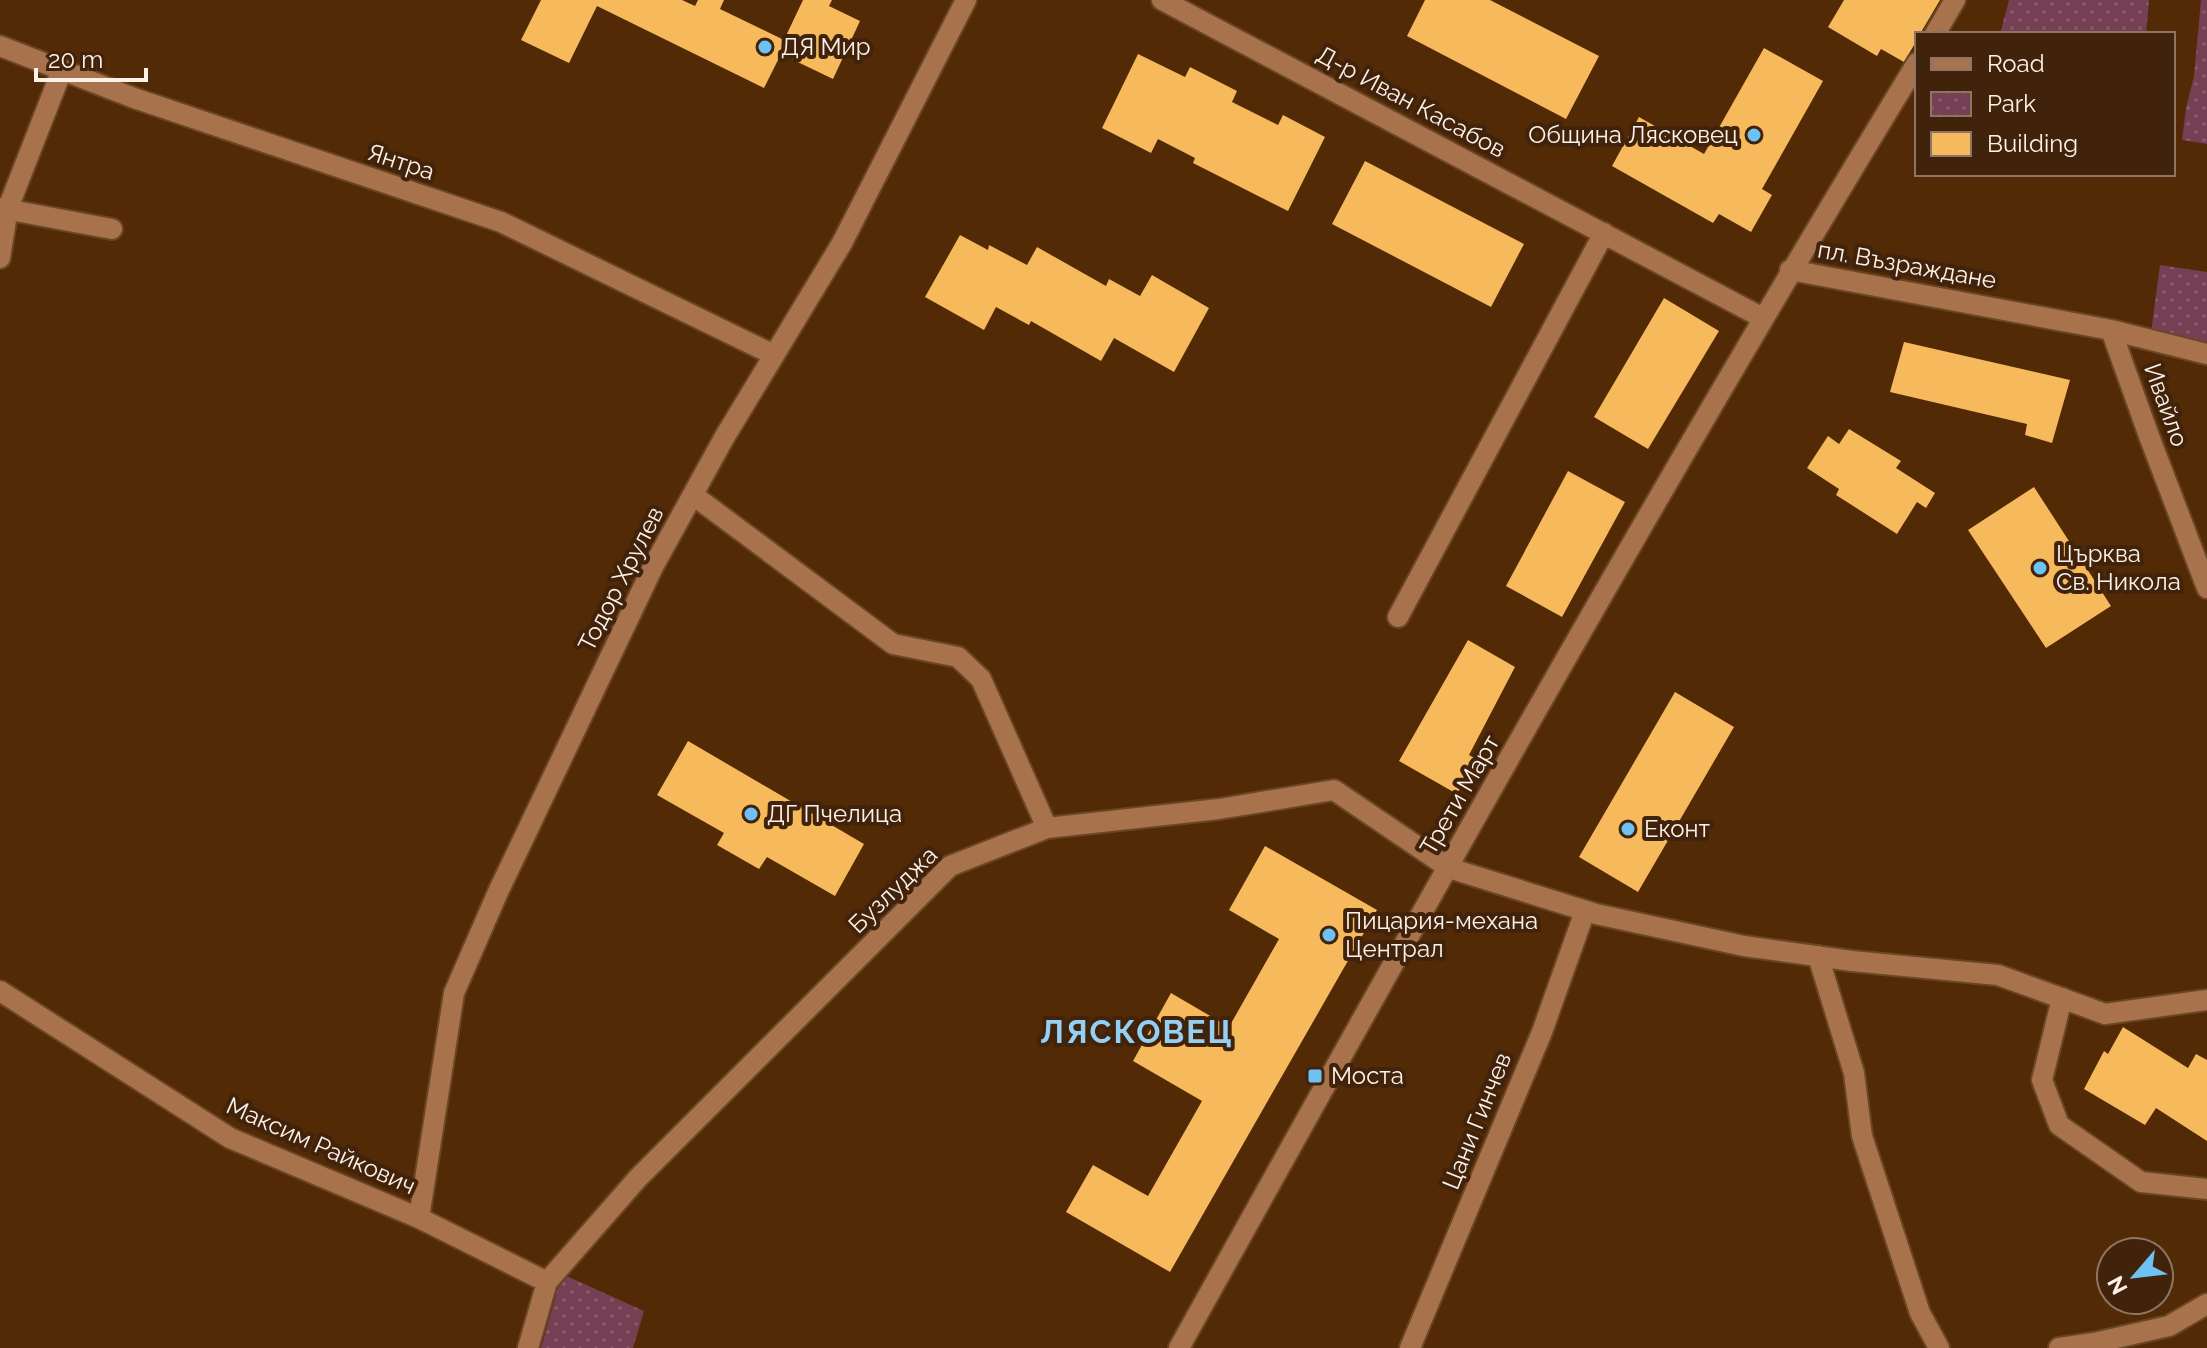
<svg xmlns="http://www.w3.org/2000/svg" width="2207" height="1348" viewBox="0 0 2207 1348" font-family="Raleway,sans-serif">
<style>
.park{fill:url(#park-dots)}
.building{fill:#f6ba5c}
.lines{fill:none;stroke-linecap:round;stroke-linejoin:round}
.minor-casing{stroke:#6a4625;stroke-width:24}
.minor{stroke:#a7724c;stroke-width:20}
.poi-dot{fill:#6ec2f3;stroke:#41230c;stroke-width:3}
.labels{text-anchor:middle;stroke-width:8;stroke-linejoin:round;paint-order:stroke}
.poi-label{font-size:24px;fill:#fef1e8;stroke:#41230c;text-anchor:start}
.street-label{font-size:24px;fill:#fef1e8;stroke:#41230c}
.district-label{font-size:32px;font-weight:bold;letter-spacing:2px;fill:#94cff4;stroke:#41230c}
</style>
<defs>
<pattern id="park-dots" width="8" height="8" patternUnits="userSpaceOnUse" patternTransform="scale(2)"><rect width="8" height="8" fill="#753f54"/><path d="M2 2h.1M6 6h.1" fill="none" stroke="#8a5b6d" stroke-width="1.8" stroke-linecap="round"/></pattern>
</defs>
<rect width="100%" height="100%" fill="#522a05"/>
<path class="park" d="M2009,0H2149L2146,34H2000Z
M2201,0H2207V144L2182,140L2186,108L2194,76Z
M2160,265L2207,272V354L2150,340Z
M562,1274L644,1311L633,1348H541Z"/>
<path class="building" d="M541,0H682L695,6L698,0H724L720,9L784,40L803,0H832L829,6L860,21L833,79L781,54L764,88L597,6L569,63L521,40Z
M1425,0H1490L1599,56L1566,119L1407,36Z
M1844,0H1940L1920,34H1917V40L1904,62L1881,49L1877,56L1828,27Z
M1764,48L1823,81L1762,189L1772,195L1751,232L1719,214L1713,223L1612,166L1639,117L1704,154Z
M1138,54L1185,77L1190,67L1237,91L1232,102L1278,125L1283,115L1325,137L1288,211L1193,163L1195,158L1158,139L1151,153L1102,128Z
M1365,161L1524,244L1491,307L1332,224Z
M960,235L988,250L989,245L1027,265L1037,247L1106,286L1109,279L1140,296L1152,275L1209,308L1174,372L1114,338L1101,361L1031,321L1029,325L996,307L984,330L925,297Z
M1664,298L1719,331L1648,449L1594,417Z
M1904,342L2070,380L2052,443L2025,435L2027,424L1890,392Z
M1849,429L1901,461L1896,468L1935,493L1926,508L1917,502L1897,534L1836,495L1839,489L1807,468L1828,436L1839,444Z
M1568,471L1625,502L1562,617L1506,586Z
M2034,487L2111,606L2046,648L1968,530Z
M1468,640L1515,667L1469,755L1476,759L1457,794L1399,761Z
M1675,692L1734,727L1638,892L1579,857Z
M688,741L864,844L835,896L767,857L759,869L717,845L724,833L657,795Z
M1265,846L1377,910L1170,1272L1066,1212L1093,1165L1148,1196L1202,1101L1133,1061L1171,993L1229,1027L1279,939L1229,910Z
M2123,1027L2188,1068L2196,1054L2207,1060V1141L2156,1108L2145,1125L2084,1089L2104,1051L2108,1054Z"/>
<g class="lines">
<defs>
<path id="minor" d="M1162,0L1763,318
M1935,34L1955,0
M0,46L134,98L501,222L774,355
M0,208L112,229
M0,258L8,208L62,70
M1790,270L2111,330L2207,354
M2111,330L2149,436L2207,588
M693,495L893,644L958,657L981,679L1047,828
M1398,617L1604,233
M1818,956L1854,1073L1862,1136L1920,1313L1939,1348
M0,991L230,1138L419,1218L547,1282
M2062,998L2042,1080L2059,1125L2141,1182L2207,1189
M419,1218L454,993L498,892L653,567L724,438L842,243L966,0
M528,1348L547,1282L638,1178L950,866L1047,828L1219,809L1334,790L1449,868L1596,914L1744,946L1852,961L1998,975L2105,1014L2207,1000
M1179,1348C1419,916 1660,484 1917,63
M1410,1348L1542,1032L1585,911
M2059,1348L2094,1343L2169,1326L2207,1304"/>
</defs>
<use href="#minor" class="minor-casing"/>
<use href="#minor" class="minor"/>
</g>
<g class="poi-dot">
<circle cx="765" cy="47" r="8"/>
<circle cx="1754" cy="135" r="8"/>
<circle cx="2040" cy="568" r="8"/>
<circle cx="751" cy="814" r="8"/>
<circle cx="1628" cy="829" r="8"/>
<circle cx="1329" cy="935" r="8"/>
<rect x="1307" y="1068" width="16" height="16" rx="4"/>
</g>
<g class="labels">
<g class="poi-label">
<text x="781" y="55">ДЯ Мир</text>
<text x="1738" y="143" text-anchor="end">Община Лясковец</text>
<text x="2056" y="562">Църква<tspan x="2056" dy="28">Св. Никола</tspan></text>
<text x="767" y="822">ДГ Пчелица</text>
<text x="1644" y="837">Еконт</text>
<text x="1345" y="929">Пицария-механа<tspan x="1345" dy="28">Централ</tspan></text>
<text x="1331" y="1084">Моста</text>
</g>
<g class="street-label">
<text transform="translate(1411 102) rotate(28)" y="8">Д-р Иван Касабов</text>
<text transform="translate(401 162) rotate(18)" y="8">Янтра</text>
<text transform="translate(1907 265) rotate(10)" y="8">пл. Възраждане</text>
<text transform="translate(2166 405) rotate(70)" y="8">Ивайло</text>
<text transform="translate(621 579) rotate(-63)" y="8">Тодор Хрулев</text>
<text transform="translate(1460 795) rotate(-60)" y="8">Трети Март</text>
<text transform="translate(893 890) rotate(-44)" y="8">Бузлуджа</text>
<text transform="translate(1477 1121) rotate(-68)" y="8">Цани Гинчев</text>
<text transform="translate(321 1146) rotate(24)" y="8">Максим Райкович</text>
</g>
<g class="district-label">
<text x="1137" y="1043">ЛЯСКОВЕЦ</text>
</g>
</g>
<rect x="1915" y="32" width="260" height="144" fill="#41230c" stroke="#8d7564" stroke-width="2"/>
<rect x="1931" y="58" width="40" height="12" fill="#a7724c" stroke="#8d7564" stroke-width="2"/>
<text x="1987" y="72" font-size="24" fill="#fef1e8">Road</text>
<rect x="1931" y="92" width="40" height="24" fill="url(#park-dots)" stroke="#8d7564" stroke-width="2"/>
<text x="1987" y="112" font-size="24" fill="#fef1e8">Park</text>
<rect x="1931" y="132" width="40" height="24" fill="#f6ba5c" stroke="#8d7564" stroke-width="2"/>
<text x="1987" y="152" font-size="24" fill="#fef1e8">Building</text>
<g transform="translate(2135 1276) rotate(242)"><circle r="38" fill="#41230c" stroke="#8d7564" stroke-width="2"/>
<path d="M0-6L14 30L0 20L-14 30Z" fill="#6ec2f3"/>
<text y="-12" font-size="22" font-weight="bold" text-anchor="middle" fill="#fef1e8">N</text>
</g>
<path d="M36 68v12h110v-12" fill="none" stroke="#fef1e8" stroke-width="4"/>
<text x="48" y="68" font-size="24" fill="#fef1e8" stroke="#41230c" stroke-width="6" paint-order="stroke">20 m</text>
</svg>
